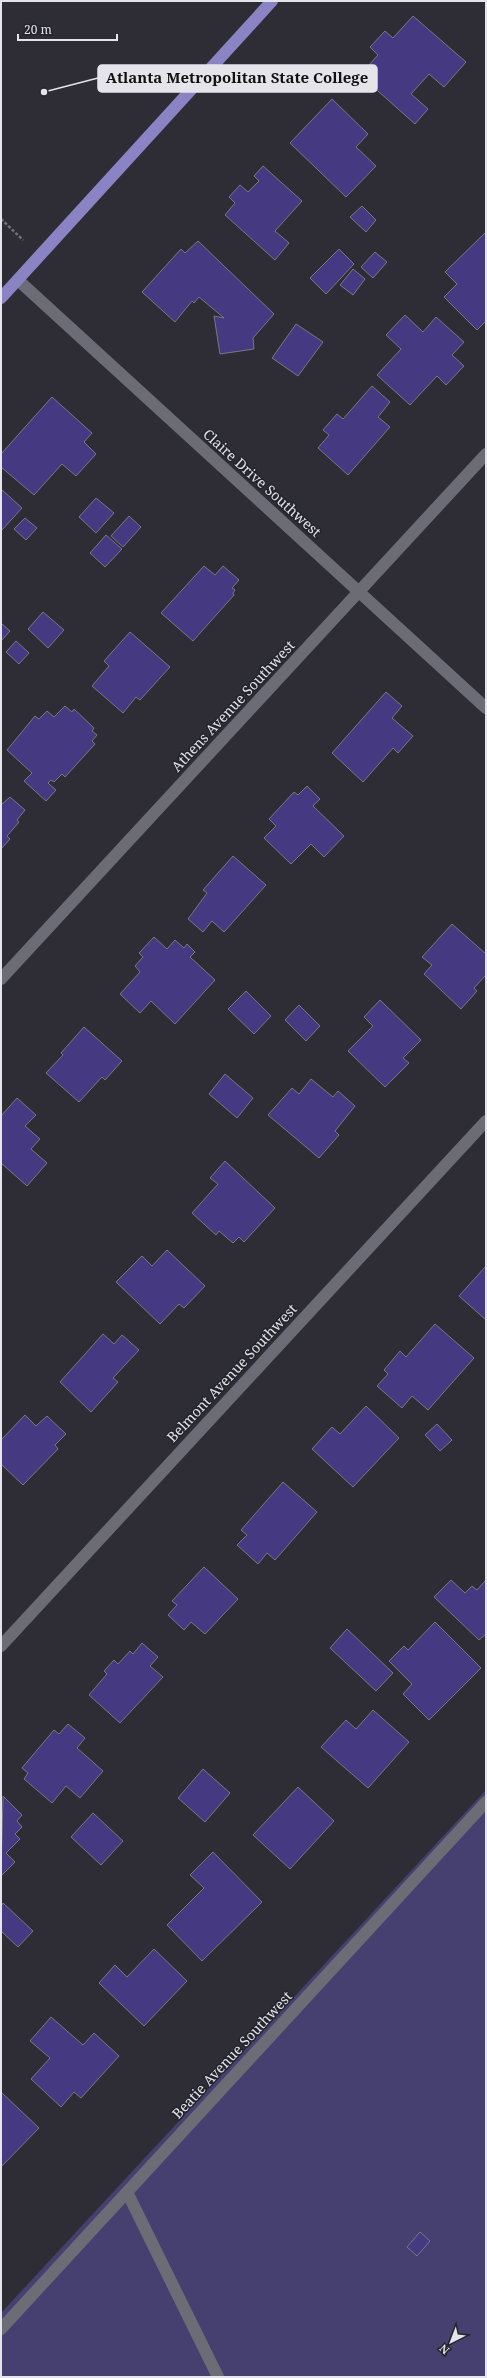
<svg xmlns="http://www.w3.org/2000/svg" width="487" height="2378" viewBox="0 0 487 2378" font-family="'Noto Serif',serif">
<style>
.green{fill:#45406f}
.building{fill:#453a81;stroke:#787882}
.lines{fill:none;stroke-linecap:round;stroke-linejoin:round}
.path{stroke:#73727a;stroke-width:2.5;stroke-dasharray:3 2;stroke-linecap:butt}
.minor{stroke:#6c6c76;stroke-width:12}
.major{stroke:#8a84c5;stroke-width:12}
.labels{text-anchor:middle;stroke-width:3;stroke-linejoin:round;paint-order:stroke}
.street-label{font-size:14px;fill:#e4e4ea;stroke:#24242c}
.leader{fill:none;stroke:#e4e4ea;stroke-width:1.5}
.callout-dot{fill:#e4e4ea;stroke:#24242c;stroke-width:1.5}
.callout{fill:#e4e4ea;stroke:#e4e4ea;stroke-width:1.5}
.callout-label{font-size:15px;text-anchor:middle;font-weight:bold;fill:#111}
</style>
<rect width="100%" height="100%" fill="#2e2d36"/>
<path class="green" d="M486,1790V2377H1V2313Z"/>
<path class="building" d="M413,16L466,62L444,87L429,74L411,94L428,109L415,124L360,75L378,55L370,47L385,31L393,38Z
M332,99L368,134L356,147L376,166L346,197L290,143Z
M263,166L302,201L275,231L289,243L275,260L225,215L235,203L229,197L240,185L248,192L259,181L254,176Z
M362,206L376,220L366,232L350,217Z
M486,232V321L477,330L444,297L457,284L445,272Z
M198,241L274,314L253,338L254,349L220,354L214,316L224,318L199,297L194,303L192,301L175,322L142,292L181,249L185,253Z
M339,249L354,264L326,294L310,278Z
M375,252L387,262L373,278L361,267Z
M353,269L365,279L353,295L340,285Z
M405,315L423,332L436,317L464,342L452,355L464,366L446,385L437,376L410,405L377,375L401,349L386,335Z
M296,324L323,342L298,376L272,358Z
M372,386L390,402L378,417L390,427L348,475L318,448L329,435L323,430L337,414L343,419Z
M52,397L92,433L84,442L96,454L76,476L62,464L34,495L1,467V454Z
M1,489L22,508L1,531Z
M96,498L114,513L96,533L79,517Z
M129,516L141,527L123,547L111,536Z
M25,518L37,528L26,540L14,529Z
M106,535L122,549L105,567L90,553Z
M204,566L215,575L223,566L239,580L232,588L235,590L233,593L234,595L193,641L161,613Z
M43,612L64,630L48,648L28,629Z
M1,623L10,631L1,641Z
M130,632L170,667L140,700L136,697L123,713L92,686L109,666L104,661Z
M16,641L29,653L19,664L6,652Z
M386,692L402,706L392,718L413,736L398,753L393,748L363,782L332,753Z
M65,706L72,712L74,709L94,728L92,731L97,735L92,741L95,744L65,777L62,774L54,782L51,780L48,783L56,790L46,801L24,781L32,773L7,750L35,716L39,719L47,711L54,717Z
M307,786L320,799L313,806L344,836L324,857L311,844L291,864L264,838L276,826L269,819L294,792L298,795Z
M10,797L25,810L17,820L19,822L7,836L10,839L1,849V805Z
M233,856L266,885L224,932L212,921L203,932L188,919L207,893L203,890Z
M452,924L486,954V975L474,988L477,991L461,1009L424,974L432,965L422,957Z
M154,937L167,949L175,940L184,948L187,944L195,952L190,957L215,980L175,1024L151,1001L140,1013L120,994L140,972L135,966L143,957L139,953Z
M246,991L271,1016L254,1034L228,1009Z
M380,1000L421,1040L403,1058L409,1063L385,1087L348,1051L373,1026L364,1017Z
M299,1005L320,1026L306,1041L285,1020Z
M84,1027L122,1061L105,1080L102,1077L79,1102L46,1073L63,1055L61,1053Z
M225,1074L253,1098L237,1118L209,1094Z
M311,1079L333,1097L338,1091L355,1106L335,1131L339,1135L319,1158L268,1115L292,1088L299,1094Z
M17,1098L36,1115L25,1126L40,1139L31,1149L47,1163L27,1186L1,1163V1116Z
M225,1161L275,1208L244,1242L239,1237L233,1243L219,1231L216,1235L192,1213L218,1184L210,1178Z
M167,1250L205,1286L184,1308L179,1304L160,1324L116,1282L142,1256L152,1266Z
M486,1266V1320L459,1296Z
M435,1324L474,1358L428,1410L412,1396L402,1408L377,1386L388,1374L384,1370L400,1351L406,1357Z
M103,1334L114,1344L122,1335L139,1350L113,1378L118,1382L91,1412L60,1382Z
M366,1406L399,1438L353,1487L312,1449L332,1427L340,1434Z
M25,1415L36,1426L47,1416L66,1434L55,1445L58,1449L23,1485L1,1464V1440Z
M437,1424L452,1440L440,1451L425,1435Z
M283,1482L317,1512L275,1560L267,1553L258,1564L237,1545L247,1535L241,1530Z
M204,1567L238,1599L205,1634L191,1622L184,1630L168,1615L177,1605L172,1601Z
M451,1580L465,1593L472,1586L477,1590L486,1580V1634L479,1640L434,1597Z
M435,1622L481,1668L429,1720L403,1694L412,1684L389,1661L404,1646L408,1650Z
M347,1629L393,1673L376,1691L330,1648Z
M142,1643L158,1657L150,1666L163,1677L120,1723L89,1695L107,1674L104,1671L114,1660L118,1664L130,1651L133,1654Z
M373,1710L409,1742L368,1788L321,1747L346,1720L356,1729Z
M68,1724L85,1738L77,1748L103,1771L80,1798L66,1786L52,1803L24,1779L28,1773L22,1768L54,1730L59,1734Z
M203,1769L230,1793L205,1822L178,1798Z
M298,1787L334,1821L290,1869L253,1835Z
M3,1796L22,1815L17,1821L22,1827L15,1834L20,1839L6,1853L15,1862L1,1876Z
M93,1813L123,1841L101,1865L71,1837Z
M213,1852L262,1902L202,1961L167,1925L204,1888L190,1875Z
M3,1903L33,1931L18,1947L1,1931V1906Z
M154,1949L187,1981L144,2026L99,1983L115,1965L127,1977Z
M51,2017L83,2045L94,2033L119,2056L81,2098L74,2092L61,2107L31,2079L50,2058L30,2041Z
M1,2092L39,2128L1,2167Z
M420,2232L430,2241L417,2256L407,2247Z"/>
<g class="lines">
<path class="path" d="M1,219L23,240"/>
<path class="minor" d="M18,280L486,708
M1,979L486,454
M1,1646L486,1121
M127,2192L218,2377
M1,2329L486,1802"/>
<path class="major" d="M1,298L272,1"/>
</g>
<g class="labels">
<g class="street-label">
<text transform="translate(262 483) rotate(42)" y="5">Claire Drive Southwest</text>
<text transform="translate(233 706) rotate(-47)" y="5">Athens Avenue Southwest</text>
<text transform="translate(232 1373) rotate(-47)" y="5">Belmont Avenue Southwest</text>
<text transform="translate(232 2055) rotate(-47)" y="5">Beatie Avenue Southwest</text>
</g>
</g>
<path class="leader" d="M44 92L98 78"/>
<circle class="callout-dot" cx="44" cy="92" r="4"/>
<rect class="callout" x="98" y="65" width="279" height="27" rx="4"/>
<g class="callout-label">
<text x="237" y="83">Atlanta Metropolitan State College</text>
</g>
<rect width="487" height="2378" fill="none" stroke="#e4e4ea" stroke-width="4"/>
<g transform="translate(451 2342) rotate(222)" stroke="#24242c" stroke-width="3" paint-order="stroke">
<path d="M0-3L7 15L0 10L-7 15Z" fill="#e4e4ea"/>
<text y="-6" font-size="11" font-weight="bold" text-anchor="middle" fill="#e4e4ea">N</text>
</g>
<path d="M18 34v6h99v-6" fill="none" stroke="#e4e4ea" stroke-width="2"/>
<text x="24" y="34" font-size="12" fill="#e4e4ea" stroke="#24242c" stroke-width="3" paint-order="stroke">20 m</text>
</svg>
